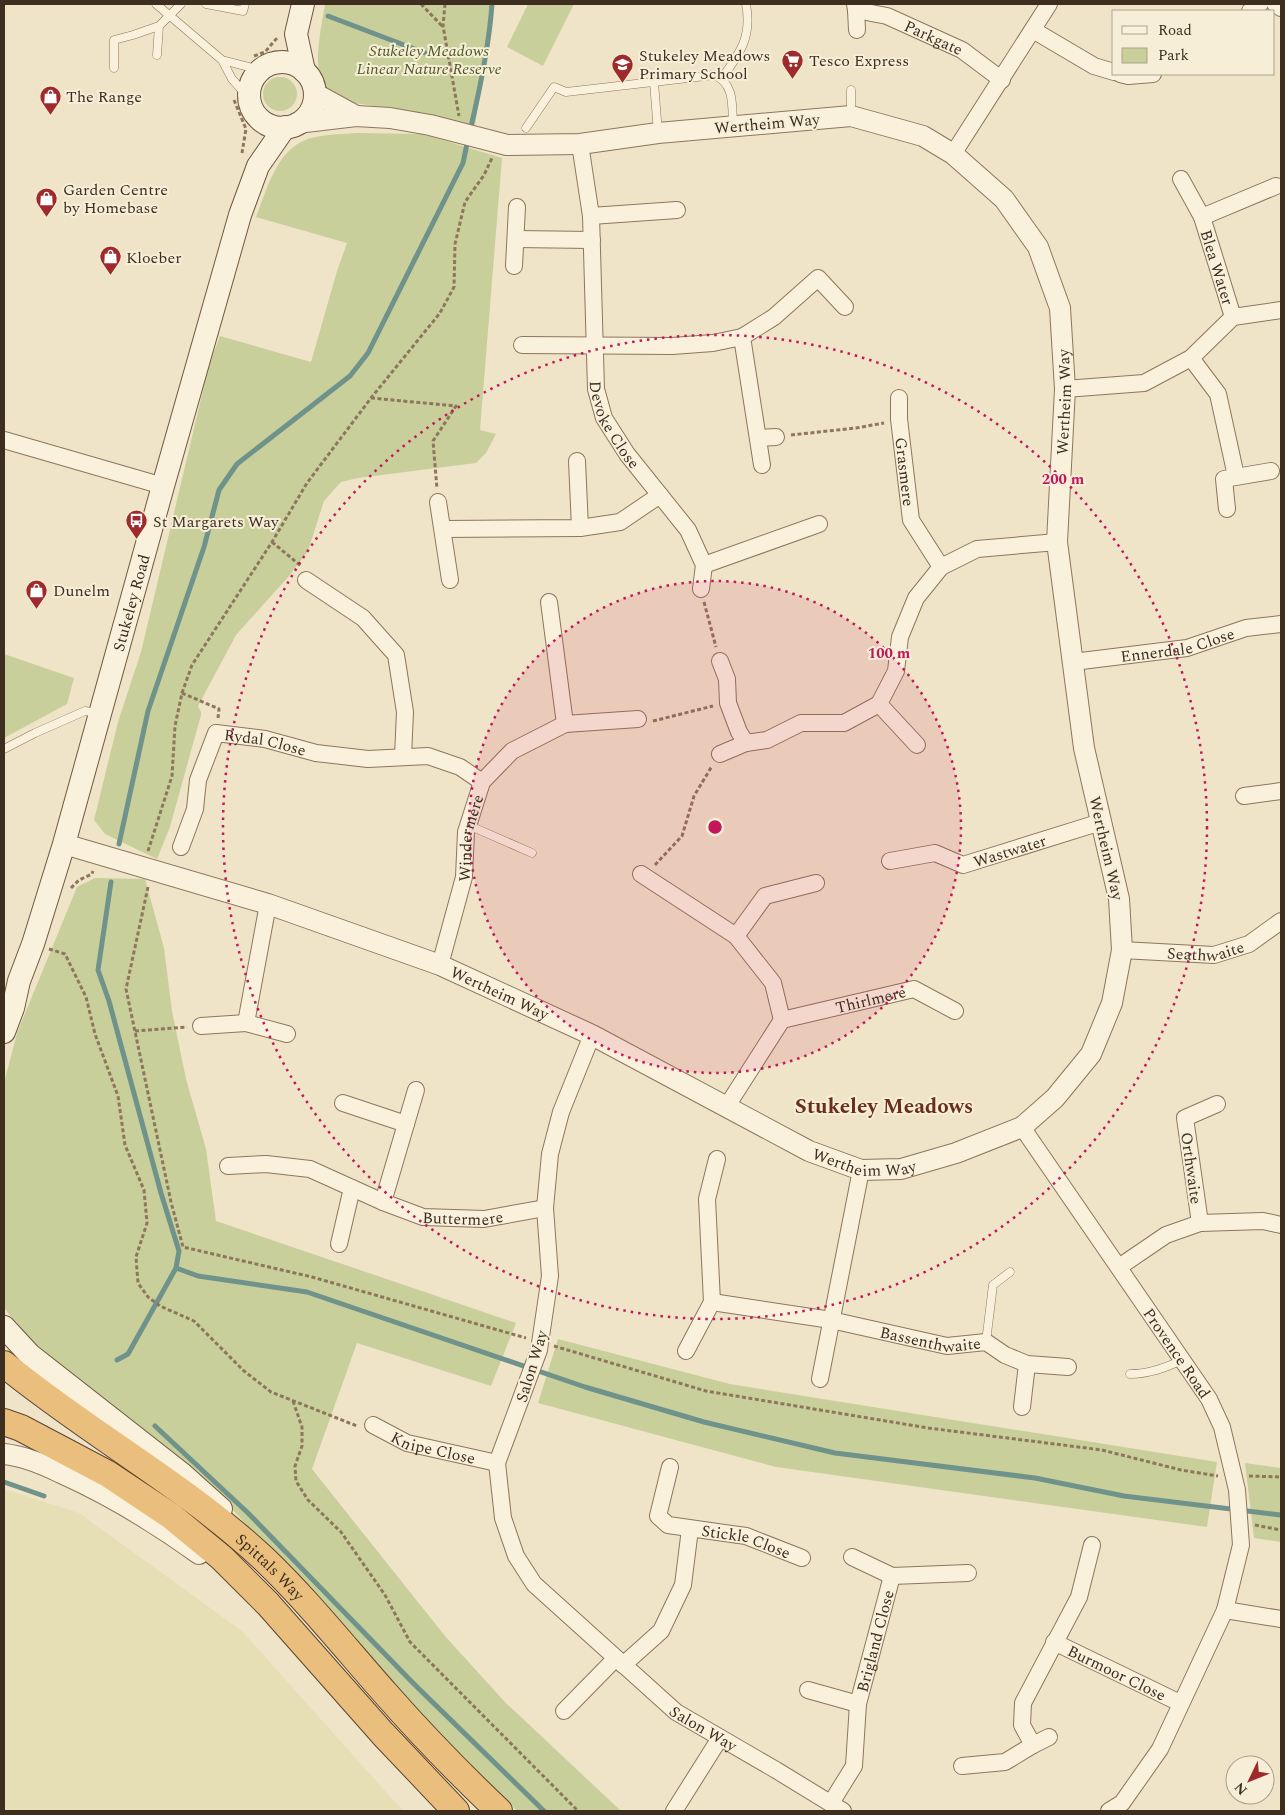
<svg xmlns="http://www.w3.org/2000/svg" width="1285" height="1815" viewBox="0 0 1285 1815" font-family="Spectral,serif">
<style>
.farmland{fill:#e6deb5}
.green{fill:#c9cf9b}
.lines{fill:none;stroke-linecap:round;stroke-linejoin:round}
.stream{stroke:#6f938a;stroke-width:5}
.service-casing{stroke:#8d765c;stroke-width:9}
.minor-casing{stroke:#8d765c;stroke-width:18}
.tertiary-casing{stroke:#8d765c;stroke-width:22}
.secondary-casing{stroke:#6f573f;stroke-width:24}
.trunk-casing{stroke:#5b4430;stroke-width:28}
.path{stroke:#8d765c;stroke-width:3;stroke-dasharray:4 2.5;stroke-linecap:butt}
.service{stroke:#faf1dc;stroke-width:8}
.minor{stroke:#faf1dc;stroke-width:16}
.tertiary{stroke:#faf1dc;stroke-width:20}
.secondary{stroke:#faf1dc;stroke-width:22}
.trunk{stroke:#eabe7c;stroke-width:26}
.ring{fill:none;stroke:#c2185b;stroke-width:2.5;stroke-dasharray:2.5 5}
.labels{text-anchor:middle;stroke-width:4;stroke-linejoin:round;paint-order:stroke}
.street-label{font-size:16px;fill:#3d2e20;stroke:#f7eed8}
.park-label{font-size:16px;font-style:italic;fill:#4d5a26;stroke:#f7eed8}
.poi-label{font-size:16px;fill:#3d2e20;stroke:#f7eed8;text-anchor:start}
.district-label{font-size:21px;font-weight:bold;fill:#6b2e1e;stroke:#f7eed8}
.centre{fill:#c2185b;stroke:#f7eed8;stroke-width:2.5}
.ring-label{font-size:15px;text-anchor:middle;font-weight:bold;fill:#c2185b;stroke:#f7eed8;stroke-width:4;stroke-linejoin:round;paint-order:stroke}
</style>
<rect width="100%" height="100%" fill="#f0e4c8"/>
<path class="farmland" d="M4,1489L79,1513L242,1631L403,1811H4Z"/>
<path class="green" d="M325,4H493L475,126L426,114L341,101C334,97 327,93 323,86C312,69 322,23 325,4Z
M528,4H574L543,66L507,47Z
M263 94a17 17 0 1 1 34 0a17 17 0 1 1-34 0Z
M358,133L423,134L502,158L480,430L496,434L486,453L476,463L358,478L341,482L324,501L308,551L289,576L236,635L198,706L201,712V715L170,827L157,859L105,834L94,820L118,722L141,652L209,365L220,336L311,362L337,271L347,243L256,217C268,187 278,143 316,137C329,134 344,134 358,133Z
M4,654L74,678L67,704L4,738Z
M95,878L145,879L164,948L172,1011L186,1079L206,1149L216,1221L516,1323L491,1386L357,1343L312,1469L445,1636L504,1701L621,1811H517L419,1713L220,1496L22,1333L4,1307V1083L17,1033L77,887Z
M558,1339L730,1384L1217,1462L1207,1527L776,1467L538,1403Z
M1245,1463L1281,1468V1542L1254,1538Z"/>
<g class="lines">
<path class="stream" d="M328,16L433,56
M470,131C480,89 489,47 492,4
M119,844L148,711L204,547L219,490L237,464L350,376L368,353L463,163L468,139
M111,882L98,970L109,1001L161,1193L179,1251L176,1268L198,1276L307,1292L585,1387L704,1422L835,1453L1035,1478L1124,1496L1281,1515
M117,1360L128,1354L176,1268
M155,1426L248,1513L414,1684L544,1811
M4,1482L44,1496"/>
<defs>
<path id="service" d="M156,4L222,60L232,79L249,98
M206,4L243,11L245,4
M157,55L159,26
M222,60L260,70
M114,68V40L133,35L159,26L181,4
M722,78C741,52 752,36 746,4
M654,82L658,133
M851,114V90
M526,128L554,87L566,92L714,75C735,83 732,107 733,126
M4,749L35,733L85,711L97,713
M468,825L532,853
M986,1342L993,1285L1010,1272
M1130,1374C1149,1374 1165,1368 1182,1360"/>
<g id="minor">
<path id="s1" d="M855,4L856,10L887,16L962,50L1002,80"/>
<path d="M1275,4L1281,8"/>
<path d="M856,10L857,30"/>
<path d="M1250,11L1260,4"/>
<path d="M1033,30L1094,66L1114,72"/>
<path d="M1120,74L1128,76L1153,74"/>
<path id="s2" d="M580,144L591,216L596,389L604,418L627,454L688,530L704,565L701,589"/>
<path d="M953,154L1049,4"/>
<path id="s3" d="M1181,179L1202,217L1233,317"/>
<path d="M591,216L677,210"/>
<path d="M1202,217L1276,186"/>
<path d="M516,239L592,240"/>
<path d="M514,266L517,207"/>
<path d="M742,337L762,465"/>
<path d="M522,345L672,346L713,343L742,337L774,317L818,278L845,307"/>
<path d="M1191,358L1218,394L1236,476"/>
<path d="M1065,389L1144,383L1191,358L1233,317L1281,310"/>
<path id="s4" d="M899,398V419L911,520L941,567"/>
<path d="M758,438L776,437"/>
<path d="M4,440L163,486"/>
<path d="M577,461L580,528"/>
<path d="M438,502L450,580"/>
<path d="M1227,509L1224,479L1271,471"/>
<path d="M443,529L580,528L620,522L660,495"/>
<path d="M704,565L819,524"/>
<path d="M306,580L363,618L396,655L405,712L403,757"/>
<path d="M549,602L565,724"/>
<path d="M720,661L727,679L728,703L739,732L746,743"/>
<path id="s5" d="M1073,662L1187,648L1246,628L1281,624"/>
<path d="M917,745L879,704L896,671L900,637L916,598L941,567L977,549L1057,542"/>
<path d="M720,754L746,743L767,740L801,723H844L879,704"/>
<path d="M1244,796L1281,791"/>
<path id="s6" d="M181,847L195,809L198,780L216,733L265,739L316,753L368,759L428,756L460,767L482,782"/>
<path id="s7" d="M890,861L935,853L963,865L1101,822"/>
<path d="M641,874L736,936L773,983L782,1020L727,1106"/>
<path d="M736,936L765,896L816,883"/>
<path id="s8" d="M1122,950L1214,955L1249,944L1281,921"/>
<path id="s9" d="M440,965L464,877L466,832L482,782L512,751L565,724L638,719"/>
<path id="s10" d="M782,1020L914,989L955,1011"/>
<path d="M246,1023L287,1034"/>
<path d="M201,1026L246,1023L268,904"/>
<path id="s11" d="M592,1035L561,1112L550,1154L545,1208L550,1276L539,1350L497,1463L503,1518L516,1556L534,1584L676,1712L776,1770L843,1811"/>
<path d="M343,1103L406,1124"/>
<path id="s12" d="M1022,1127L1209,1399L1222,1427L1237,1490L1241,1545L1225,1610"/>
<path id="s13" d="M228,1166L266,1164L310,1169L383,1202L423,1217L484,1219L545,1208"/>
<path d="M383,1202L416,1090"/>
<path d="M1200,1223L1185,1118L1217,1104"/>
<path d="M339,1244L352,1188"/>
<path d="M1119,1267L1166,1235L1200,1223L1263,1221L1281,1225"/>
<path id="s14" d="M712,1302L831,1320L947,1346L986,1342L1005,1355L1027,1364L1068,1367"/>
<path d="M686,1351L712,1302L707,1199L717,1159"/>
<path d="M820,1379L861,1170"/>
<path d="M1022,1407L1027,1364"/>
<path id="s15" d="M373,1425L407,1443L497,1463"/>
<path id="s16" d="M670,1467L658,1516L668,1525L746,1536L802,1558"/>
<path d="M852,1557L892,1576L968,1573"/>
<path id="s17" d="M1054,1642L1180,1703"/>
<path d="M623,1665L661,1631L683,1585L690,1529"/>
<path d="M808,1690L858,1704"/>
<path d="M564,1711L615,1659"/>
<path d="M1033,1745L1049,1737"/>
<path d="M962,1766L1005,1762L1033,1745L1022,1725L1023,1703L1079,1597L1092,1545"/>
<path id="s18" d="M831,1803L854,1766L858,1704L892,1576"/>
<path d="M674,1811L720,1738"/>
<path d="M1109,1811L1122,1803L1160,1749L1225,1610L1281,1619"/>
</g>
<g id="tertiary">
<path d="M314,93L356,116"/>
<path id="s19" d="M64,844L268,904L440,965L592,1035L809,1151L861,1170L901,1169L956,1153L1022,1127L1055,1098L1091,1054L1112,1003L1122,950L1119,899L1084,748L1057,542L1065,389L1060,308L1038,247L1004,199L953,154L923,136L851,116L658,133L580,144L507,145L430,125L390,118L356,116L297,123"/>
<path d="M4,1454C24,1456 43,1464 61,1473C110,1495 156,1523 199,1554"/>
</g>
<g id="secondary">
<path d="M303,4L296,34L304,71"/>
<circle cx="282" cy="95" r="33"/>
<path id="s20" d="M4,1032L13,1008L19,981L33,944L64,844L163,486L240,215L258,166L285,127"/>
<path d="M4,1327L30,1355L182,1474L221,1509"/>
</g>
<g id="trunk">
<path id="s21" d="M4,1364C88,1433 185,1485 264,1559C308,1601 346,1649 386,1694C422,1735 460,1774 499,1811"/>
<path d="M4,1422L21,1428L108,1474L171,1516L222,1558L268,1604L383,1734L456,1811"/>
</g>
</defs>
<use href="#service" class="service-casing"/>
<use href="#minor" class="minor-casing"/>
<use href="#tertiary" class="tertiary-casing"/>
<use href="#secondary" class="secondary-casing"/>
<use href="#trunk" class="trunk-casing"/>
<path class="path" d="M421,4L442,26
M445,4L443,26L459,116
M254,56L265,52L277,38
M234,100L246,129L242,153
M371,398L456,406L433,441L437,489
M791,435L856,428L884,423
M272,542L301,566
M704,602L716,647
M182,693L219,709L218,718
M653,721L713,706
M148,851L172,776L175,726L182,693L192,665L272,542L307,483L371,398L440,313L454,287L455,244L465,202L484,175L492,158
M655,865L682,836L694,796L712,766
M148,887L126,989L171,1202L183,1247L312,1277L526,1338
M71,888L79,880L92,874L93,871
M49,949L65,954L86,997L95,1034L118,1096L125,1145L144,1190L147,1223L136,1257L138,1283L148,1297L160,1306L194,1321L244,1371L271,1392L357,1426
M135,1031L187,1027
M554,1346L706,1391L928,1428L1102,1450L1181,1470L1218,1476
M293,1401L302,1427V1446L295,1466L296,1481L308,1500L341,1532L385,1595L410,1642L578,1811
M1249,1476L1281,1477
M1255,1525L1281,1530"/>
<use href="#service" class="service"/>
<use href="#minor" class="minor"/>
<use href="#tertiary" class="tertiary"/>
<use href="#secondary" class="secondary"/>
<use href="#trunk" class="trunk"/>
</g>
<circle cx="715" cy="827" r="246" fill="#c2185b" fill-opacity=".12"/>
<g class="ring">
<circle cx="715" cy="827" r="246"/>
<circle cx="715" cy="827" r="492"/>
</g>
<defs>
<symbol id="supermarket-pin" viewBox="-11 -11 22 30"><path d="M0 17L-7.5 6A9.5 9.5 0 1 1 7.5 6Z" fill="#9e2a2b" stroke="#f7eed8"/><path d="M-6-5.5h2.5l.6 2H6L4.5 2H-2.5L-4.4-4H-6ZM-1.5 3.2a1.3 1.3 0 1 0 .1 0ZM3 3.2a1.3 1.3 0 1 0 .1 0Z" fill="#fff"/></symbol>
<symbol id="school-pin" viewBox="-11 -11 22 30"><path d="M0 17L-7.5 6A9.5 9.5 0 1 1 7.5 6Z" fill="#9e2a2b" stroke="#f7eed8"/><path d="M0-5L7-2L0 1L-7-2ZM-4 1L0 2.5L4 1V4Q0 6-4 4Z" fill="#fff"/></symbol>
<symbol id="shop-pin" viewBox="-11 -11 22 30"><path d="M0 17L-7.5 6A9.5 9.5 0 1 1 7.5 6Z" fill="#9e2a2b" stroke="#f7eed8"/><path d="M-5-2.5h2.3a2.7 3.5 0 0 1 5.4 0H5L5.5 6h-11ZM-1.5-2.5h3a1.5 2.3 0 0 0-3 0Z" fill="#fff"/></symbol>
<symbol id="bus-pin" viewBox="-11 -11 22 30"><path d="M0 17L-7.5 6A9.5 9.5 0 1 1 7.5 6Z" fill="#9e2a2b" stroke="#f7eed8"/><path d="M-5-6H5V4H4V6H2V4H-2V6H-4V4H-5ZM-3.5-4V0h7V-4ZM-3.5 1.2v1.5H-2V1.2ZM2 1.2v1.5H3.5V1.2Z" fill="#fff"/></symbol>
</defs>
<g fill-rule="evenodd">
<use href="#supermarket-pin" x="780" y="48" width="25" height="34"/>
<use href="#school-pin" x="610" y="52" width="25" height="34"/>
<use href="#shop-pin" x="38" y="84" width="25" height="34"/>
<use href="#shop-pin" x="34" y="186" width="25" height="34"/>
<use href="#shop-pin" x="98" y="244" width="25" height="34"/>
<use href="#bus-pin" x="124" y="508" width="25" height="34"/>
<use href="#shop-pin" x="24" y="578" width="25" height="34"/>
</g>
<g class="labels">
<g class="street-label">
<text dy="6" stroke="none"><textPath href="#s1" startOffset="89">Parkgate</textPath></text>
<text transform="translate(767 123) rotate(-5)" y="6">Wertheim Way</text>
<text dy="6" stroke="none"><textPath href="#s3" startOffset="96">Blea Water</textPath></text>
<text dy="6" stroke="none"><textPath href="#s19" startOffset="1796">Wertheim Way</textPath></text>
<text dy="6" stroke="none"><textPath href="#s2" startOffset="286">Devoke Close</textPath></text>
<text dy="6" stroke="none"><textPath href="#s4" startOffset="74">Grasmere</textPath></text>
<text dy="6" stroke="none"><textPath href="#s20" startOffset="448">Stukeley Road</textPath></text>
<text dy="6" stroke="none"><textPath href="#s5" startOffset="106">Ennerdale Close</textPath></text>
<text dy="6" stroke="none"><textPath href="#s6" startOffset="170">Rydal Close</textPath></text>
<text dy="6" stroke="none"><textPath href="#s9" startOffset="131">Windermere</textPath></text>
<text transform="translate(1107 848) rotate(77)" y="6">Wertheim Way</text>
<text dy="6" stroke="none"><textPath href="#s7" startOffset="125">Wastwater</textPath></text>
<text dy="6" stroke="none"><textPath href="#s8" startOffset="84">Seathwaite</textPath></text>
<text dy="6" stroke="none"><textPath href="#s19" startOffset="461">Wertheim Way</textPath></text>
<text dy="6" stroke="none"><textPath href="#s10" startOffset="91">Thirlmere</textPath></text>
<text dy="6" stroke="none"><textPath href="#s19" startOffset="866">Wertheim Way</textPath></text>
<text transform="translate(1192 1168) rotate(82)" y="6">Orthwaite</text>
<text dy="6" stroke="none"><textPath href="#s13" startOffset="245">Buttermere</textPath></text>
<text dy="6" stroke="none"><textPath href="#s14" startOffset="222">Bassenthwaite</textPath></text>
<text dy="6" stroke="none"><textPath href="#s12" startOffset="274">Provence Road</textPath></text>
<text transform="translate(531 1366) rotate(-73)" y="6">Salon Way</text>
<text dy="6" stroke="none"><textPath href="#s15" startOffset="65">Knipe Close</textPath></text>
<text dy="6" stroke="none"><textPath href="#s16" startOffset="144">Stickle Close</textPath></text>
<text dy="6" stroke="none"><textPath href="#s21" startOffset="335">Spittals Way</textPath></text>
<text dy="6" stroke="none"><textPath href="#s18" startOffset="171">Brigland Close</textPath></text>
<text dy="6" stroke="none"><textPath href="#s17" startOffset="70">Burmoor Close</textPath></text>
<text dy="6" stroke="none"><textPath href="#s11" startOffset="796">Salon Way</textPath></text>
</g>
<g class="park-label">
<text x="429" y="56">Stukeley Meadows<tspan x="429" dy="18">Linear Nature Reserve</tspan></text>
</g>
<g class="poi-label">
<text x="639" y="61">Stukeley Meadows<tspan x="639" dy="18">Primary School</tspan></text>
<text x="809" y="66">Tesco Express</text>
<text x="66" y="102">The Range</text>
<text x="63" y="195">Garden Centre<tspan x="63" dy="18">by Homebase</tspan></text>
<text x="126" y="263">Kloeber</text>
<text x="153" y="527">St Margarets Way</text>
<text x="53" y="596">Dunelm</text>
</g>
<g class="district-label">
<text x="884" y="1113">Stukeley Meadows</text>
</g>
</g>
<circle cx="715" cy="827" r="8" class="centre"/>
<g class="ring-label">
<text x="1063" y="484">200 m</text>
<text x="889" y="658">100 m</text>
</g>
<rect width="1285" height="1815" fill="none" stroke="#3d2e20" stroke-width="10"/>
<rect x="1112" y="10" width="162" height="65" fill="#f7eed8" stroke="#ada18e"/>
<rect x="1122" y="26" width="25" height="8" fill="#faf1dc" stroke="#ada18e"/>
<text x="1158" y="35" font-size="15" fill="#3d2e20">Road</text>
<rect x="1122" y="48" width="25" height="15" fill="#c9cf9b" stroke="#ada18e"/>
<text x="1158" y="60" font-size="15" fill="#3d2e20">Park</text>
<g transform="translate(1250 1780) rotate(227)"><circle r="24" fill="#f7eed8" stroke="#ada18e"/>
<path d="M0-4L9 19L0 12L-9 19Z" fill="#9e2a2b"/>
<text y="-8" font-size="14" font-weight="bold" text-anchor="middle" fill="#3d2e20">N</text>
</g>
</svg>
